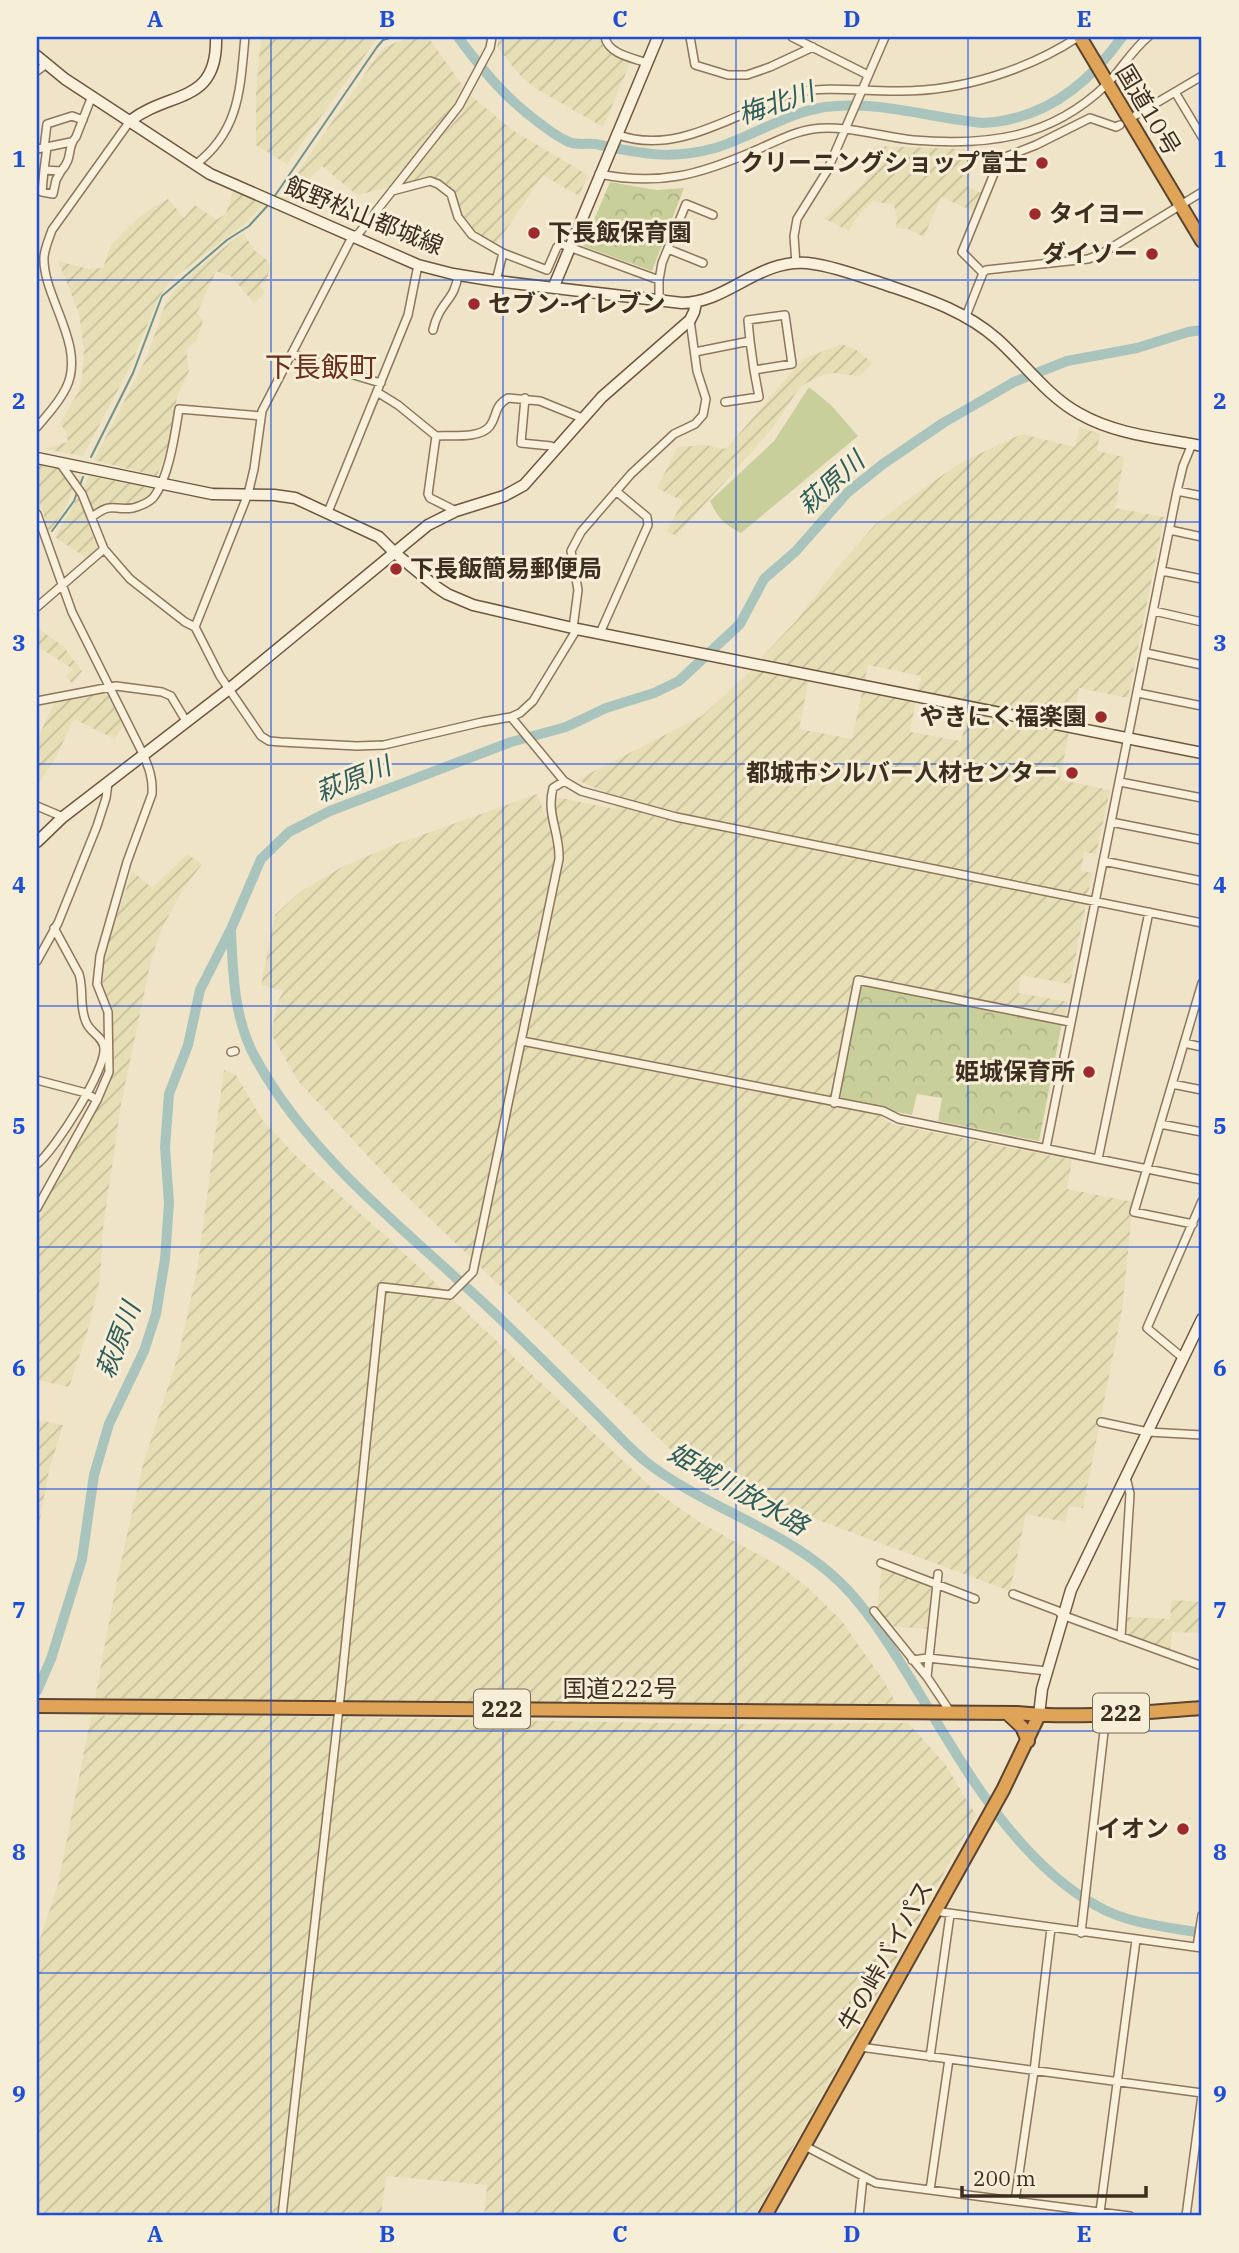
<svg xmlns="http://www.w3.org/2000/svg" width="1239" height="2253" viewBox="0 0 1239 2253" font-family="'IBM Plex Serif','Noto Sans JP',serif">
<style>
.farmland{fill:url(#farmland-furrows)}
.grass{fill:#c9cf9b}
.forest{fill:url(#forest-crowns)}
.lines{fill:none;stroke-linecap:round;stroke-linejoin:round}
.stream{stroke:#6f938a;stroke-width:2}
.river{stroke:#a9c4bc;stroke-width:10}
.street-casing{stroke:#8d765c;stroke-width:10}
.secondary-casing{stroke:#6f573f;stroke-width:13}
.highway-casing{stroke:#5b4430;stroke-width:16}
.street{stroke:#faf1dc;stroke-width:7}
.secondary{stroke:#faf1dc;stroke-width:10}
.highway{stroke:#e0a458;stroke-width:12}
.grid{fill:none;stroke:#1d4ed8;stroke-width:2;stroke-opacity:0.55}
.poi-dot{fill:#9e2a2b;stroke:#f7eed8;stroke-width:2.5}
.labels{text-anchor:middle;stroke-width:6;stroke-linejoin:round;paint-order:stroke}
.shield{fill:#f7eed8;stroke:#756857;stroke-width:2}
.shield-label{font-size:23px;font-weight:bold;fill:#3d2e20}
.street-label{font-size:24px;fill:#3d2e20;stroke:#f7eed8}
.poi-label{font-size:24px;font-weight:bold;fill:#3d2e20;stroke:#f7eed8;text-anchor:end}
.water-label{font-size:26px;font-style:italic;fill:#2f5d5a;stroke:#f7eed8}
.quarter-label{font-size:28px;fill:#6b2e1e;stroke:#f7eed8}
.neatline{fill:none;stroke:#1d4ed8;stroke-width:2.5}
.grid-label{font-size:23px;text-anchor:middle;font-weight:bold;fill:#1d4ed8}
</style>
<defs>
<pattern id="farmland-furrows" width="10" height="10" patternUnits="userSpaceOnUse" patternTransform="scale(1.75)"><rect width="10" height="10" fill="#e6deb5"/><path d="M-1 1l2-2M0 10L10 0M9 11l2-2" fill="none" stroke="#c6bf9b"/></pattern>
<pattern id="forest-crowns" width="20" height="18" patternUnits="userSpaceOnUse" patternTransform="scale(1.75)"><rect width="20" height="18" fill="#c9cf9b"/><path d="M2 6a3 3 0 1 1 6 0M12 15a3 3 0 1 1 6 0" fill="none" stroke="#aeb285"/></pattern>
</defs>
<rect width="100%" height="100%" fill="#f0e4c8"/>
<path class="farmland" d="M261,37H378L287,164L256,145V94Z
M410,37H428L463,86L455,102L429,139L390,187L357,195L322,166L287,202L280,198L377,56L385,47Z
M499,37H602L604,46L609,52L631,61L603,127L535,88L520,75L497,47Z
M470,95L512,130L588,175L579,196L543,175L495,246L478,236L462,220L454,193L448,186L427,178L400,185L463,112Z
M874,146L965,149L976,161L966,186L982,193L975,212L941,197L924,237L908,229L896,228L897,218L894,205L873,201L861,212L849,231L824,219L864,183L871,172Z
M233,191L265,204L240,228L176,276L165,288L158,299L131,365L83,456L44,449L68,442L66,432L60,423L79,391L82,378L84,349L79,313L58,261L88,269L103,268L111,245L125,230L143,214L168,199L184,218L195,205L216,220L226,214Z
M243,233L255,251L267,260L270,267L266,282L259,285L265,292L254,303L231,276L216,271L197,313L203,320L197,340L186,350L189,371L177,397L170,441L157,476L94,460L146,359L166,302L177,287L194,271Z
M842,344L855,349L872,363L860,376L833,373L817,377L800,387L772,429L676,536L667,531L683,501L657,488L678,447L706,445L724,449L728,447L803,359Z
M1080,427L1100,434L1097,451L1124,457L1115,508L1164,517L1128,698L1079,688L1072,721L918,690L921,676L868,665L865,679L760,659L797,620L833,573L874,526L900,505L960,463L1022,434L1075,447Z
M37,464L61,469L73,487L65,509L49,532L37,494Z
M89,476L154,487L152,494L140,504L94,513L84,487Z
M79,496L98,551L89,560L55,537Z
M37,628L63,646L82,671L72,683L66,677L73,669L40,648L37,651Z
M754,668L809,678L799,729L852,739L863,688L916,700L910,732L961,741L968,710L1069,731L1060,780L1110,790L1096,854L1084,852L1081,871L1092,873L1070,984L1021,975L1019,993L1068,1002L1065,1019L855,978L829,1104L881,1114L886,1121L896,1125L1072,1160L1067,1189L1133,1202L1122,1310L1083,1508L1069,1506L1065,1522L1026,1514L1010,1591L707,1479L671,1450L394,1184L298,1081L271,1034L278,1001L284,991L261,985L275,915L301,891L342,867L394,845L537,794L546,817L554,814V798H561L615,809L618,798L577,780L702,716Z
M106,691L123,726L115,739L74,719L54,761L37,785V740L56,699Z
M187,854L202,864L183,889L162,928L152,956L121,1104L103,1228L100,1279L87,1333L69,1387L37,1380V1214L99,1100L113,1070V1009L103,986L100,973L103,957L132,871L152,888Z
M224,1070L236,1075L263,1121L299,1159L389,1239L654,1490L701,1523L783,1568L807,1587L841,1620L883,1680L897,1705L95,1698L117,1580L143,1464L179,1353L197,1271Z
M37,1420L63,1425L49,1470L37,1536Z
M882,1566L928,1583L931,1586L927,1629L889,1626L877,1611Z
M1172,1600L1202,1602V1633L1172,1632L1170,1651L1124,1634L1125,1617L1170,1619Z
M149,1714L721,1724L908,1723L945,1764L976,1815L755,2216H484L487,2185L386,2176L381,2216H37V1948L58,1885L91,1716Z"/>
<path class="grass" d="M809,387L831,405L858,436L741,533C725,525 717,517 710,501L774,441Z"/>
<path class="forest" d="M610,182L656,190L684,188L652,271L583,246Z
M859,983L1062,1023L1039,1141L938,1121L942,1098L917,1094L912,1115L836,1100Z"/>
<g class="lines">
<path class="stream" d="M274,197L377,47L383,40L393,37
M91,457L133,373L162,296L227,240L249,226L269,204
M80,485L83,477
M52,531L74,501L78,490"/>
<path class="river" d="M458,37C484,72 506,99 542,125C550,131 559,138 569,142C579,146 590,142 600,145C643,154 672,160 715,148C752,137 786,113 825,107C878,100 930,118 983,123C1043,120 1088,85 1122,37
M231,932C233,975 234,1020 256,1059C311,1159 407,1231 489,1308C526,1343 562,1379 598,1415C613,1430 628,1447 645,1461C702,1506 776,1526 831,1574C862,1600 889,1644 910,1678C959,1758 1013,1860 1097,1906C1128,1924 1168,1927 1202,1933
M37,1691L51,1659L82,1559L94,1475L109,1424L144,1351L156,1314L165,1259L169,1203L165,1147L169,1094L188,1045L200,990L231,929L261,859L289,832L330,811L511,742L566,727L606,708L654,693L679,681L740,624L764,579L796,551L848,492L883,464L943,423L1014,382L1067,361L1137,348L1188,332L1202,330"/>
<defs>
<path id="street" d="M605,37C608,54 633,58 647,63
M690,37L695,65L728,75H747L770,67L813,47
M792,37L868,75
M37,71L47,64
M1175,92L1202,137
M1136,115L1202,76
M616,134C667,154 718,124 764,105C774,101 784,95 794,93C829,85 865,92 901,91C961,91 1028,70 1078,37
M44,148L47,124L72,116L83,120
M37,149L71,142
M195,165C240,131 240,89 245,37
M44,170L47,147
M61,171L56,180L53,194L42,192L44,170L61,171C74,157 66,148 76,137L92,96
M599,174C659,186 699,175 754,151C773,143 792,132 813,129C843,124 882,137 913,140C987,146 1050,139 1106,85C1121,70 1131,51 1148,37
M392,191L430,181L438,184L451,194L458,217L472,235L503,253L547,270L557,247L561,244L659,280V300
M668,249L703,263
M796,264L794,236L797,219L827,171L885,37
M983,273L962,252L1000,159L1036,145L1090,118L1116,127L1120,125
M659,280L662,263L686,204L713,215
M496,281L503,253
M966,316L983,273L986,270L1088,259L1101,254L1202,192
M433,330C439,302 455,301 458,275
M695,352L750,341L748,320L785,315L792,364L754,370L750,341
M292,354C322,363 350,375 381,383
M377,392L398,405L436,436L428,494L430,498L456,511
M525,398L521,443L551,446L556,449
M725,402L759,397L754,370
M37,427C47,415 59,403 66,388C87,346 42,296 44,257C45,247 49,239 52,230L130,121
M436,436C451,435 480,439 490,426C498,415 493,407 508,398L540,401L582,418
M60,463L82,494L104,549L130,579L185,622L195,627L220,676L261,736L269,741L281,742L357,746L384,745L482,722L511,717L520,713L533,701L577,629
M1177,491L1202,496
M328,512L408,315L418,265
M37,514L72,612L143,754C149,768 153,778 152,794L127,862L100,956L97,984L108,1012L109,1072L97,1100L37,1208
M92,517C113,501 112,511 133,508C140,506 148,503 153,498C169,478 175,434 179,409L261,416
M1170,530L1202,537
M1162,571L1202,579
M37,607L104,549
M1154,611L1202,622
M195,627L248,494L254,469L262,411L352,237L359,233L459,106L490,48L492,37
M573,628L578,590L571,551L581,532L631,474L674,434L695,424L703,415L706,399L697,371L690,320
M600,633L648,525L647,517L616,491
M1146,653L1202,665
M1138,693L1202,706
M37,701L116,686L162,692L171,696L186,721
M511,717L564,781L581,791L676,817L1202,923
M1120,782L1202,798
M37,806L63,817
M1111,822L1202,840
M1103,861L1202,881
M37,961L58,923L97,826L106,798L108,783
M522,1041L883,1111L899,1119L1202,1180
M1184,1043L1202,1047
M231,1052L235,1051
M37,1080L86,1093L97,1100
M1172,1084L1202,1090
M834,1103L858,980L1070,1022
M1160,1124L1202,1132
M1046,1148L1177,491L1183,466L1192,444
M1098,1159L1149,912
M37,1164C55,1150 106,1070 104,1048C103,1036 90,1033 86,1022C79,1006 84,990 79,974L54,928
M1193,1224L1134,1212L1202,983
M1183,1358L1147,1328L1202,1201
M1101,1422L1148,1432L1202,1435
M881,1563L975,1599
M1013,1594L1058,1611L1062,1615L1202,1666
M874,1611L927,1677L951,1713
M1121,1637L1130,1494L1126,1477
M912,1660L928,1658L1047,1671
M927,1677L938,1574
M934,1911L1202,1948
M1081,1933L1106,1714
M1197,1947L1202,1915
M860,2047L1202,2093
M930,2057L950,1915
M805,2146L876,2183L1130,2216
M930,2190L949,2059
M1015,2201L1034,2071L1051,1928
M1100,2212L1136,1940
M282,2216L339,1708L382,1287L450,1295L473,1272L559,859C560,832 546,815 553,788L564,781
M859,2216L863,2177
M1186,2216L1202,2095"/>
<path id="secondary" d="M37,56L65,79L210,174L418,265L453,274L496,281L682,303C727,303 758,259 807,263C833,266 859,276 884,284C924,298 964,310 997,339C1025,364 1047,396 1080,414C1117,435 1161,438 1202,446
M130,121C170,90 218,105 216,37
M554,286L658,37
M37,458L212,494L274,495L295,498L379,537L395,553L435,586L447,594L473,605L577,629L1202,753
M37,842L63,817L229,689L428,525L456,511L504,496L524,485L602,397L690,320L694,312L696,303
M1039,1715L1042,1689L1071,1590L1202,1319"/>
<path id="highway" d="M1080,37L1202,241
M37,1706L1017,1713C1079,1719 1141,1712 1202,1708
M1007,1713L1022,1727L1028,1741
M765,2216L1003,1790L1039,1715"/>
</defs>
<use href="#street" class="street-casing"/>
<use href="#secondary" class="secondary-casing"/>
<use href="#highway" class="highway-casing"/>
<use href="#street" class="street"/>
<use href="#secondary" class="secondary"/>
<use href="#highway" class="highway"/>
</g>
<path class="grid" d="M271,37V2216M503,37V2216M736,37V2216M968,37V2216M37,280H1202M37,522H1202M37,764H1202M37,1006H1202M37,1247H1202M37,1489H1202M37,1731H1202M37,1973H1202"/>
<g class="poi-dot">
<circle cx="1042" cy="163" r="7"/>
<circle cx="1035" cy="214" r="7"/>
<circle cx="534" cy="233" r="7"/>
<circle cx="1152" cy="254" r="7"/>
<circle cx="474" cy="304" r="7"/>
<circle cx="396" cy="569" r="7"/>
<circle cx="1101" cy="717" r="7"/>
<circle cx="1072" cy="773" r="7"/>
<circle cx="1089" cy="1072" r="7"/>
<circle cx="1183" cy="1829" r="7"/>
</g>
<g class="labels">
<g class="shield">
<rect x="474" y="1689.5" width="56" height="39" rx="5"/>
<rect x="1093" y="1693.5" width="56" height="39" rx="5"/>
</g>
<g class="shield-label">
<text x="502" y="1717">222</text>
<text x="1121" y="1721">222</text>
</g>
<g class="street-label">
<text transform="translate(1148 110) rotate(59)" y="8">国道10号</text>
<text transform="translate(364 216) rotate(22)" y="8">飯野松山都城線</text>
<text x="620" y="1697">国道222号</text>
<text transform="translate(886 1956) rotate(-61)" y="8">牛の峠バイパス</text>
</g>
<g class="poi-label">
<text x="1028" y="171">クリーニングショップ富士</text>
<text x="1049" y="222" text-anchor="start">タイヨー</text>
<text x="548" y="241" text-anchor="start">下長飯保育園</text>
<text x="1138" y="262">ダイソー</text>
<text x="488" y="312" text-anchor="start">セブン-イレブン</text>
<text x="410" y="577" text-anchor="start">下長飯簡易郵便局</text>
<text x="1087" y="725">やきにく福楽園</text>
<text x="1058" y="781">都城市シルバー人材センター</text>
<text x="1075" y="1080">姫城保育所</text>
<text x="1169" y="1837">イオン</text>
</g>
<g class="water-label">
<text transform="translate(776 103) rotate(-19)" y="9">梅北川</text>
<text transform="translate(831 483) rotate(-42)" y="9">萩原川</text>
<text transform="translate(353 779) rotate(-22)" y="9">萩原川</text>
<text transform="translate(118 1340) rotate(-69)" y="9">萩原川</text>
<text transform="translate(738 1489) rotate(30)" y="9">姫城川放水路</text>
</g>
<g class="quarter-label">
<text x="321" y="377">下長飯町</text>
</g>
</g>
<rect width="1239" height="2253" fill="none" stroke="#f7eed8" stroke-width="77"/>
<path d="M962 2186v10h184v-10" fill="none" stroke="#3d2e20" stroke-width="3.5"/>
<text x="973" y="2186" font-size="21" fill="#3d2e20" stroke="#f7eed8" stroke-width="5" paint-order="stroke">200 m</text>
<rect x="38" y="38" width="1162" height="2176" class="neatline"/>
<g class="grid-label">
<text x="155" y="27">A</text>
<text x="387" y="27">B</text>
<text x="620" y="27">C</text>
<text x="852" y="27">D</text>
<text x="1084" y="27">E</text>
<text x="19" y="167">1</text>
<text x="1220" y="167">1</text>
<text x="19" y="409">2</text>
<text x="1220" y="409">2</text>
<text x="19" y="651">3</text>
<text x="1220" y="651">3</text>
<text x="19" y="893">4</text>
<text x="1220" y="893">4</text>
<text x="19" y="1134">5</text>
<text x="1220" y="1134">5</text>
<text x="19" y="1376">6</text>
<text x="1220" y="1376">6</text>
<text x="19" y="1618">7</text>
<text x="1220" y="1618">7</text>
<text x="19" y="1860">8</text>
<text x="1220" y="1860">8</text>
<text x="19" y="2102">9</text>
<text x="1220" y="2102">9</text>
<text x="155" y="2242">A</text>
<text x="387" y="2242">B</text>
<text x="620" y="2242">C</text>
<text x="852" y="2242">D</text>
<text x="1084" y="2242">E</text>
</g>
</svg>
